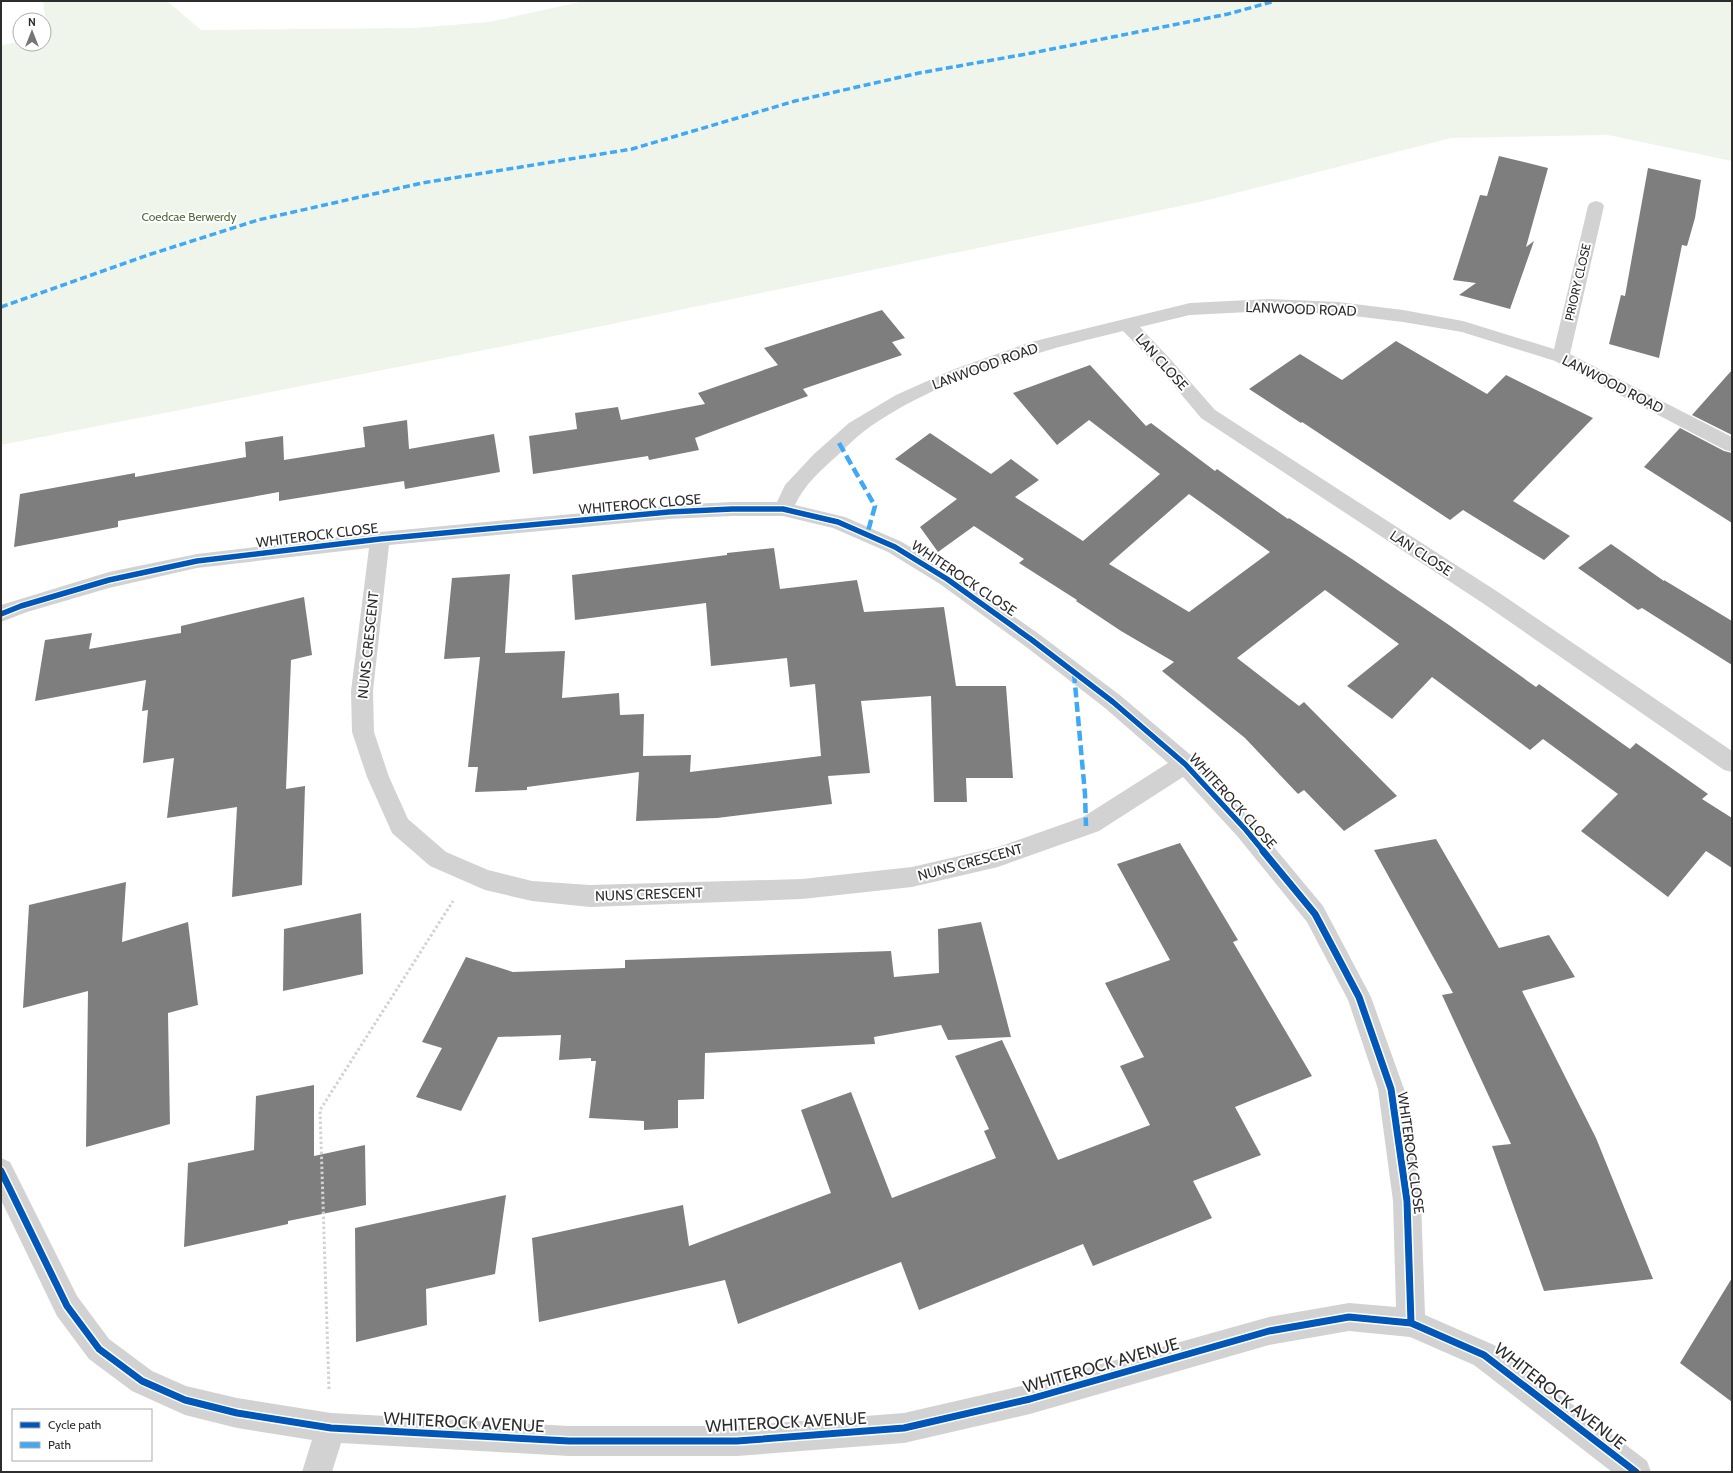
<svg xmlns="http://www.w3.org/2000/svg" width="1733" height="1473" viewBox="0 0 1733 1473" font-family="Cabin,sans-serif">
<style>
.green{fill:#f0f5eb}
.building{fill:#7e7e7e;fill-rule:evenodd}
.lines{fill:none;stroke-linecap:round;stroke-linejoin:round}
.path{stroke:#d2d2d2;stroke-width:3;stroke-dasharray:2.5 2.5;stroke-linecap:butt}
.minor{fill:#d2d2d2;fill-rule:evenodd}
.quiet-far1{stroke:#3fa9f5;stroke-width:3.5;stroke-dasharray:7 3.5;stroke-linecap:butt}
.quiet{stroke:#3fa9f5;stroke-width:4.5;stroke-dasharray:10 4.5;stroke-linecap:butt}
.cycleway-far1-casing{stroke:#fff;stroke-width:8}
.cycleway-casing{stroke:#fff;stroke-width:10}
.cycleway-far1{stroke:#0057b8;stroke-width:5.5}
.cycleway{stroke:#0057b8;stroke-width:7}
.labels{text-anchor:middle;stroke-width:4;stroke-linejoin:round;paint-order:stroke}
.far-park-label{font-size:12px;fill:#4f6b39;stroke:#fff}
.far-street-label{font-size:12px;fill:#2d2d2d;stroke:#fff}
.street-label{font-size:14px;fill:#2d2d2d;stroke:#fff}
.near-street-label{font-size:17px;fill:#2d2d2d;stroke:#fff}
</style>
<rect width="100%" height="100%" fill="#fff"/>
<path class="green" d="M43,1H167L201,30L414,28L489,22L585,1H1732V161L1608,135L1451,138L1200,202L515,344L1,445V45L20,42V44H44L45,16Z"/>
<path class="building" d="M1499,156L1548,168L1526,247L1534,241L1510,309L1459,295L1476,283L1453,280L1480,195L1487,196Z
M1648,168L1701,180L1695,218L1687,246L1682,245L1659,358L1609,344L1621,295L1625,296Z
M882,310L905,338L892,342L902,355L803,389L808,396L695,438L699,450L649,460L648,456L533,474L529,436L577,429L575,413L618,407L621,420L705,404L698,393L778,365L764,348Z
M1396,341L1487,394L1506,375L1593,418L1513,501L1570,536L1544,560L1463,510L1450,520L1302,422L1301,423L1249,389L1300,354L1342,380Z
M1090,365L1146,426L1151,423L1215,471L1217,469L1288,519L1289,518L1352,559L1449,625L1536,687L1539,684L1630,749L1636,743L1708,794L1702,799L1732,818V868L1706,851L1668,897L1581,831L1618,794L1543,739L1530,750L1432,677L1392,719L1347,686L1399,644L1325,590L1237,658L1299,706L1304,702L1397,796L1344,831L1304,790L1298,794L1245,738L1162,671L1174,662L1121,631L1076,601L1077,600L1019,563L1024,559L974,526L938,552L920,527L957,499L895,459L930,433L991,474L1011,459L1039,480L1015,497L1083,541L1160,474L1089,420L1057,445L1013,393ZM1189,494L1270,552L1189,612L1109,564Z
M1732,370V435L1692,415Z
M407,420L409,449L494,434L500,472L405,489L404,481L279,501V492L118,521V527L14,547L20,494L135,473V477L246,457L245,442L283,436L284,460L365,447L363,427Z
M1680,428L1724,451L1732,453V523L1644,467Z
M1611,544L1664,581V580L1732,621V665L1642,608L1638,610L1578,568Z
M774,548L780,589L857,580L864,612L944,607L956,686H1006L1013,778H966L967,802H934L931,696L861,701L870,773L828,776L832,804L717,818L636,821L639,772L527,787V790L475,792L478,767H468L480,657L444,659L452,578L510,574L505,653L565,651L562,698L619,693L620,715L644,714L643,756L691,755L690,772L821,756L815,684L790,687L787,658L711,666L706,603L575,620L572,575L727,555V553Z
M304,597L312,655L291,660L286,789L305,786L302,885L232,897L237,807L167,818L174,758L143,763L148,710L142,711L146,680L35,701L45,640L92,633L89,649L181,633V626Z
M1436,839L1499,948L1549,935L1575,977L1522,991L1596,1138L1653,1279L1544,1291L1492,1146L1511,1144L1442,995L1453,993L1374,850Z
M1180,843L1238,940L1233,942L1312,1076L1235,1107L1261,1155L1193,1181L1212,1218L1093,1266L1083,1244L919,1310L901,1262L738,1324L725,1280L539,1322L532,1238L683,1205L689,1246L831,1193L801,1110L851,1092L892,1198L996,1158L984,1131L989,1129L955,1056L1002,1040L1058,1160L1150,1125L1120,1066L1144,1057L1105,983L1170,960L1117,864Z
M126,882L122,942L188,922L198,1005L168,1013L170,1124L86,1147L88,991L23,1008L29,905Z
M361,913L363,974L283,991L284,929Z
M981,922L1011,1037L948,1040L941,1025L874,1037L875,1044L705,1053L704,1099L678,1100V1128L644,1130V1121L589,1118L596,1061H591V1058L559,1060L561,1035L498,1037L461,1111L416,1097L442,1048L422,1042L466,957L513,972L625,968V960L891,951L894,977L939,973L938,929Z
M314,1085V1156L365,1145L366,1205L288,1221V1224L184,1247L188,1163L254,1150L256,1096Z
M506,1195L495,1274L426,1289L427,1325L356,1342L355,1228Z
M1732,1278V1402L1680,1363Z"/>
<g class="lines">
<path class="path" d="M329,1389L320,1110L453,901"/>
<path class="minor" d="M1596,201L1602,203L1604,206L1570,354L1732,437V452L1725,450L1555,361L1462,332L1403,322L1338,314L1269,311L1190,315L1140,327L1172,361L1215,410L1498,592L1732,751V772L1724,770L1484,604L1201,418L1160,369L1123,331C1036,352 936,378 863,432C854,439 846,447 838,455C822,469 804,485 795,505L845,517L902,542L954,574L1039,634L1121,696L1193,757L1254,823L1323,906L1371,997L1404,1089L1421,1201L1425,1315L1494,1345L1647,1461L1651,1472H1612L1474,1365L1410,1337L1349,1331L1269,1345L1030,1414L904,1443L737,1456H569L341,1443L332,1472H302L312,1440L237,1428L185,1415L132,1391L89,1359L57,1316L1,1200V1158L10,1162L77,1296L109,1339L152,1371L186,1386L237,1398L331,1413L569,1426H737L904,1413L1030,1384L1269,1317L1349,1303L1396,1307L1393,1201L1378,1089L1348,1000L1307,922L1238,837L1183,777L1099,831L998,867L912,887L802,899L590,907L532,901L485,890L430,866L392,833L389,826L367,777L352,732L351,691L369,548L197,568L109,588L27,612L1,622V605L109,572L197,554L380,532L669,505L732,502H777L785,485L814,454L849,423L896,395L952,370L1031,342L1190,303L1269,299L1338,302L1403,310L1463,321L1554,349L1588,206L1590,203ZM732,516H783L833,528L888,552L940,584L1025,646L1105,708L1168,763L1083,817L998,847L912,867L802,879L590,885L532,881L488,870L446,852L408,819L389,777L374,732L373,691L389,545L669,519Z"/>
<path class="quiet-far1" d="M1,307L148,255L258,220L422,183L632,149L795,101L919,73L1032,53L1228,14L1275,1"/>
<path class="quiet" d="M839,443L875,506L867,535
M1074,673L1085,794L1086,826"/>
<defs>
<path id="cycleway-far1" d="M1,614L21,606L109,580L197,561L380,539L669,512L732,509H783L838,522L895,547L947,579L1032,640L1113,702L1185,764L1246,830L1264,852"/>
<path id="cycleway" d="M1263,851L1315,914L1359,997L1391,1089L1407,1201L1411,1323
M1,1171L67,1306L99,1349L142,1381L185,1400L237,1413L331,1428L569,1441H737L904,1428L1030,1399L1269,1331L1349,1317L1411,1323L1484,1355L1636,1472"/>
</defs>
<use href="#cycleway-far1" class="cycleway-far1-casing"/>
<use href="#cycleway" class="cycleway-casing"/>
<use href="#cycleway-far1" class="cycleway-far1"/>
<use href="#cycleway" class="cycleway"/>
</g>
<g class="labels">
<g class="far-park-label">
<text x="189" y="221">Coedcae Berwerdy</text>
</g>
<g class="far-street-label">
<text transform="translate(1578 282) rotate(-77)" y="4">PRIORY CLOSE</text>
</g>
<g class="street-label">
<text transform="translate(1301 309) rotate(2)" y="5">LANWOOD ROAD</text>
<text transform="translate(1162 362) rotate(48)" y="5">LAN CLOSE</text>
<text transform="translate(985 366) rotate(-20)" y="5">LANWOOD ROAD</text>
<text transform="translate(1613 384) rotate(27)" y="5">LANWOOD ROAD</text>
<text transform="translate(640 504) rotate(-5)" y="5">WHITEROCK CLOSE</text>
<text transform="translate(317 535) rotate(-7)" y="5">WHITEROCK CLOSE</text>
<text transform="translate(1421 553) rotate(33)" y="5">LAN CLOSE</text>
<text transform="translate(964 578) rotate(34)" y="5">WHITEROCK CLOSE</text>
<text transform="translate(368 645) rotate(-84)" y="5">NUNS CRESCENT</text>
<text transform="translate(1233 801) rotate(48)" y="5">WHITEROCK CLOSE</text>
<text transform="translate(970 862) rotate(-15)" y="5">NUNS CRESCENT</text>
<text transform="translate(649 894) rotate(-2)" y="5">NUNS CRESCENT</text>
<text transform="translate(1411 1153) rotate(82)" y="5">WHITEROCK CLOSE</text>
</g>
<g class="near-street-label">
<text transform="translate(1101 1365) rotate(-16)" y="6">WHITEROCK AVENUE</text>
<text transform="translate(1560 1396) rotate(38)" y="6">WHITEROCK AVENUE</text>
<text transform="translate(464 1422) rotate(3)" y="6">WHITEROCK AVENUE</text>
<text transform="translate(786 1422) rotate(-3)" y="6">WHITEROCK AVENUE</text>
</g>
</g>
<rect width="1733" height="1473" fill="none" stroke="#2d2d2d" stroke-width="4"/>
<rect x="12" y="1409" width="140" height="52" fill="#ffffff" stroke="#ababab"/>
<rect x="20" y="1422" width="20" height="6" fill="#0057b8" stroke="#ababab"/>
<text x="48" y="1429" font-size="12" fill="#2d2d2d">Cycle path</text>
<rect x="20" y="1442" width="20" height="6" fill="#3fa9f5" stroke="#ababab"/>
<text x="48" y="1449" font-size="12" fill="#2d2d2d">Path</text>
<g transform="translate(32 32)"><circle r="19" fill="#ffffff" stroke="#ababab"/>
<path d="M0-3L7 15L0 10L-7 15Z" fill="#767676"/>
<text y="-6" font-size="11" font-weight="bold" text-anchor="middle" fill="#2d2d2d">N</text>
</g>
</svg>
